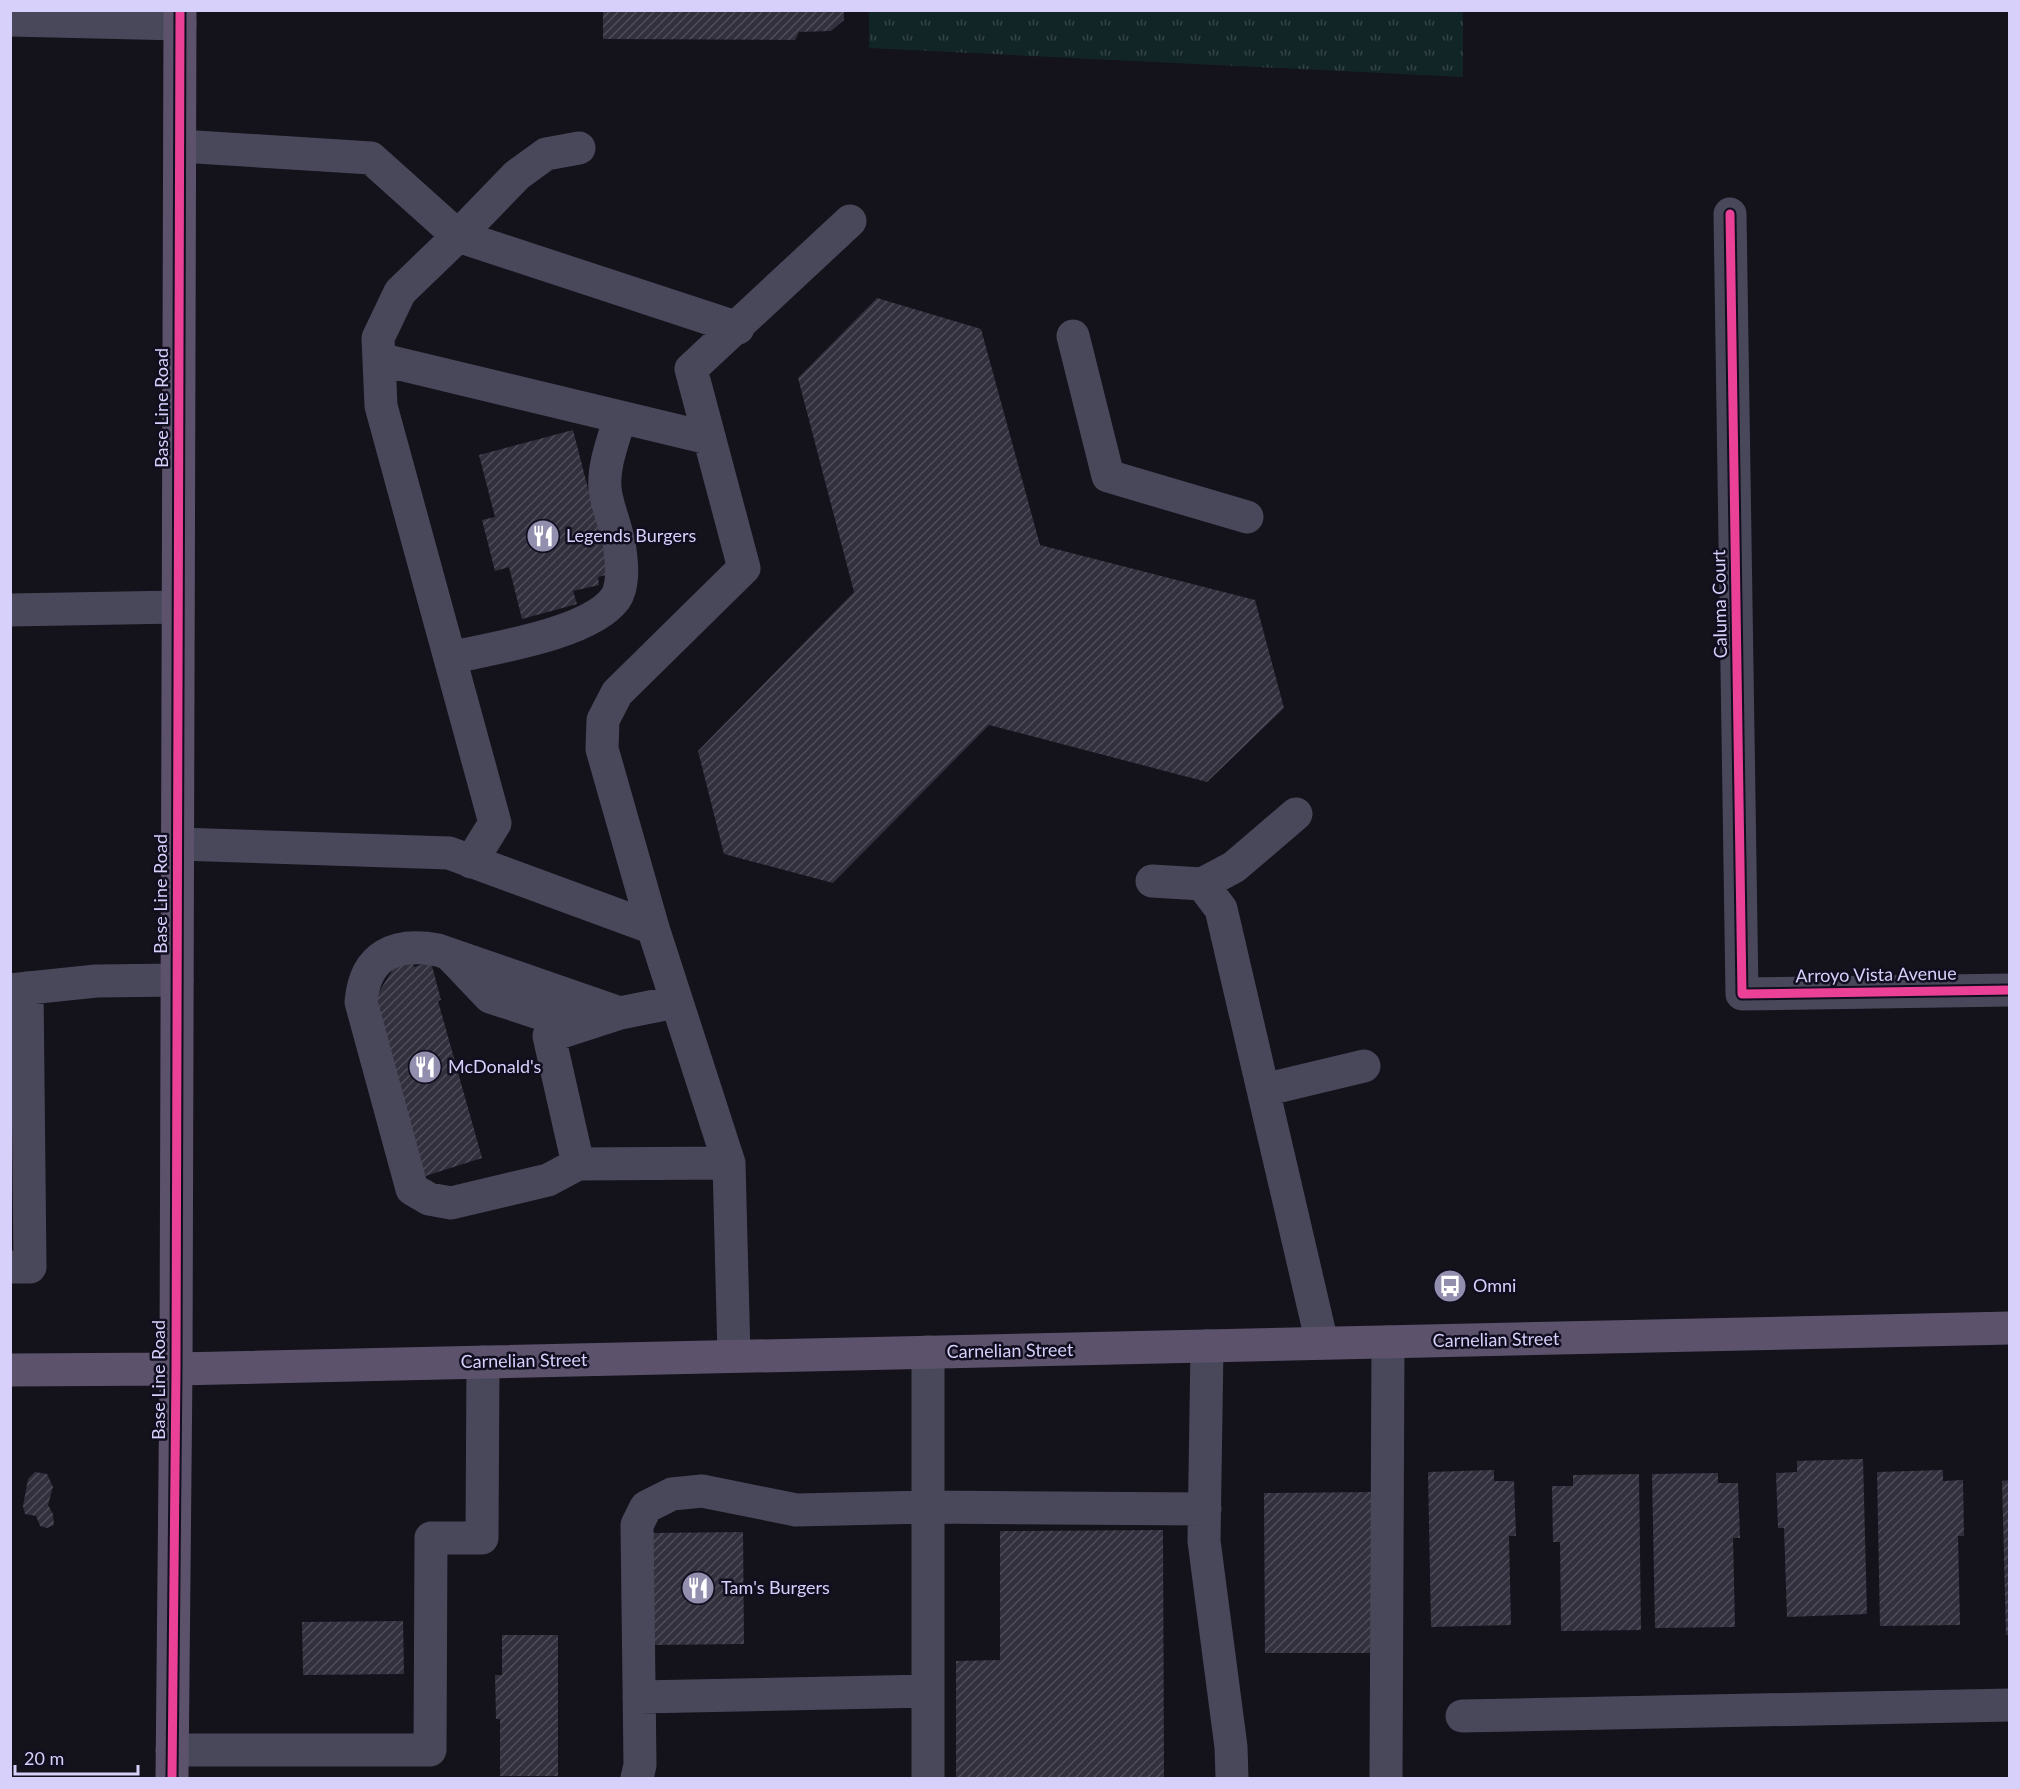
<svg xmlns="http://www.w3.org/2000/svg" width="2020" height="1789" viewBox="0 0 2020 1789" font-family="Lato,sans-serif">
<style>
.grass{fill:url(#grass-tufts)}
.building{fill:url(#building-hatch)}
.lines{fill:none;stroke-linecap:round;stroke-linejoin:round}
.minor{stroke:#49485b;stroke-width:33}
.major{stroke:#5c526c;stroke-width:33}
.cycleway-casing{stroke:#110e1f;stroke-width:13}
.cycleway{stroke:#ea4096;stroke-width:9}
.labels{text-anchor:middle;stroke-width:5;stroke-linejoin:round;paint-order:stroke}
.street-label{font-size:18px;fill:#d6d0fb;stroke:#110e1f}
.poi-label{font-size:18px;fill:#d6d0fb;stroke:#110e1f;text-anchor:start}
</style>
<defs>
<pattern id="grass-tufts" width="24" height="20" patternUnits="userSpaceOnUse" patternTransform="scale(1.5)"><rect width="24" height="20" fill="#122526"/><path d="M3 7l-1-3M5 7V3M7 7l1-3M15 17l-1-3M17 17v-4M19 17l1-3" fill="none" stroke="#344446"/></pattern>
<pattern id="building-hatch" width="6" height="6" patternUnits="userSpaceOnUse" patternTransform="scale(1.5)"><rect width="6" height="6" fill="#32303d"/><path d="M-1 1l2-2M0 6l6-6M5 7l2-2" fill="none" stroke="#4f4d5a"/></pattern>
</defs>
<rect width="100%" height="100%" fill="#14121b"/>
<path class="grass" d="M869,11H1463V77L869,48Z"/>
<path class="building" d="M603,10H844V20L831,31L799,32L795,40L603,39Z
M877,298L981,329L1040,545L1255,600L1284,708L1207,782L989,725L833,883L724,854L698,751L854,592L798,378Z
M573,430L610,574L598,577L599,585L573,591L577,604L522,619L509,567L495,571L482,520L495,517L479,455Z
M410,950L414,967L431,962L441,1000L438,1001L482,1158L419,1178L375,998L392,971L388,957Z
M1863,1459L1867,1614L1787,1617L1784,1528H1778L1776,1473L1797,1472V1461Z
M1494,1470V1481H1514L1516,1536H1509L1511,1625L1431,1627L1428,1472Z
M1943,1470V1481L1963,1480L1964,1536H1958L1960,1625L1880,1626L1877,1472Z
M35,1472L47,1474L53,1487L48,1505L53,1514L54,1525L47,1528L40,1526L36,1516L25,1514L23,1506L28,1479Z
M1718,1473V1483H1738L1740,1538H1733L1735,1627L1655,1628L1652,1474Z
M1639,1474L1641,1630L1561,1631L1560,1542H1553L1552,1486H1573V1475Z
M2010,1480V1635H2006L2002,1481Z
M1374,1492L1376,1653H1265L1264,1493Z
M1163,1530L1164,1778H956V1661L1000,1660V1531Z
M743,1532L744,1644L652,1645V1533Z
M403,1621L404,1674L303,1675L302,1622Z
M502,1635H558V1776H500V1719H496L495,1675H502Z"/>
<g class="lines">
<path class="minor" d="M10,20L180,24
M180,146L371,158L458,236L517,175L546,154L579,148
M1730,214L1742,994L2010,990
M1073,336L1108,476L1247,517
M379,359L708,438
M10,610L178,607
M450,658C492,648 589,634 615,599C624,586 622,565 620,550C618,529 607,509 605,488C603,465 614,439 620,417
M178,844L449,853L653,928L729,1163L734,1356
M471,862L495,823L381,406L378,338L400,292L458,236L738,328
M1152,881L1202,884L1221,909L1322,1343
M1202,884L1234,867L1296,814
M653,928L602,749L603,720L617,693L744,568L691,369L850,221
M451,956L490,997L579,1026
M10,990L96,981L177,980
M620,1013L438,950C395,942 365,955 361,1002L412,1189L429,1199L451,1203L548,1180L578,1164L729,1163
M1264,1090L1364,1066
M578,1164L549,1036L620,1013L675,1002
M10,1267H30L27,988
M1207,1346L1204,1541L1231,1747L1232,1778
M928,1352V1778
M639,1697L928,1691
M1462,1716L2010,1705
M172,1750H430L431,1538H482L483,1362
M637,1778L640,1765L637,1525L646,1507L672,1494L702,1491L796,1510L929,1507L1205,1509
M1386,1778L1388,1342"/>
<path class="major" d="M10,1370L176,1369L2010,1328
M172,1778L176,1369L180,10"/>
<defs>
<path id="cycleway" d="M1730,214L1742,994L2010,990
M172,1778L176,1369L180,10"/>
</defs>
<use href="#cycleway" class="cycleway-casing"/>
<use href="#cycleway" class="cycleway"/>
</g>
<defs>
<symbol id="restaurant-disc" viewBox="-11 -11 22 22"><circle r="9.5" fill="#928ead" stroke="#110e1f"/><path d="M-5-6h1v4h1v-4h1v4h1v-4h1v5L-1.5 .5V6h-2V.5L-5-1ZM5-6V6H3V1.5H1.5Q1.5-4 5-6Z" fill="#fff"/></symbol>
<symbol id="bus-disc" viewBox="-11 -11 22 22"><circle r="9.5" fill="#928ead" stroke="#110e1f"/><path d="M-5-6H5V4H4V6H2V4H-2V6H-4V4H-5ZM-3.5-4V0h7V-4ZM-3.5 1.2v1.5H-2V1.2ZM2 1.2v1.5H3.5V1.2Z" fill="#fff"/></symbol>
</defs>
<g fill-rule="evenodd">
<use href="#restaurant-disc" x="524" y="517" width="38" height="38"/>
<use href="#restaurant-disc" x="406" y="1048" width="38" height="38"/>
<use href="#bus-disc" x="1431" y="1267" width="38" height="38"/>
<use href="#restaurant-disc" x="679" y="1569" width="38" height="38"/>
</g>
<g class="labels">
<g class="street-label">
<text transform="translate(162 408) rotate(-90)" y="6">Base Line Road</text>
<text transform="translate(1720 604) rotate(-91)" y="6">Caluma Court</text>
<text transform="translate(161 894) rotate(-90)" y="6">Base Line Road</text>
<text transform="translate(1876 975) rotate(-1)" y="6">Arroyo Vista Avenue</text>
<text transform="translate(1496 1340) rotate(-1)" y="6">Carnelian Street</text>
<text transform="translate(1010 1351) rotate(-1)" y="6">Carnelian Street</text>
<text transform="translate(524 1361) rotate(-1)" y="6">Carnelian Street</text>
<text transform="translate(159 1380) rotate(-90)" y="6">Base Line Road</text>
</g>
<g class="poi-label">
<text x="566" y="542">Legends Burgers</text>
<text x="448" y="1073">McDonald's</text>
<text x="1473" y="1292">Omni</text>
<text x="721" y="1594">Tam's Burgers</text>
</g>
</g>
<rect width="2020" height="1789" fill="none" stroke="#d6d0fb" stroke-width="24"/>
<path d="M15 1765v9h123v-9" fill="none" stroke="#d6d0fb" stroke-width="3"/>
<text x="24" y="1765" font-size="18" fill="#d6d0fb" stroke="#110e1f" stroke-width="4.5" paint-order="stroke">20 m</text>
</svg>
